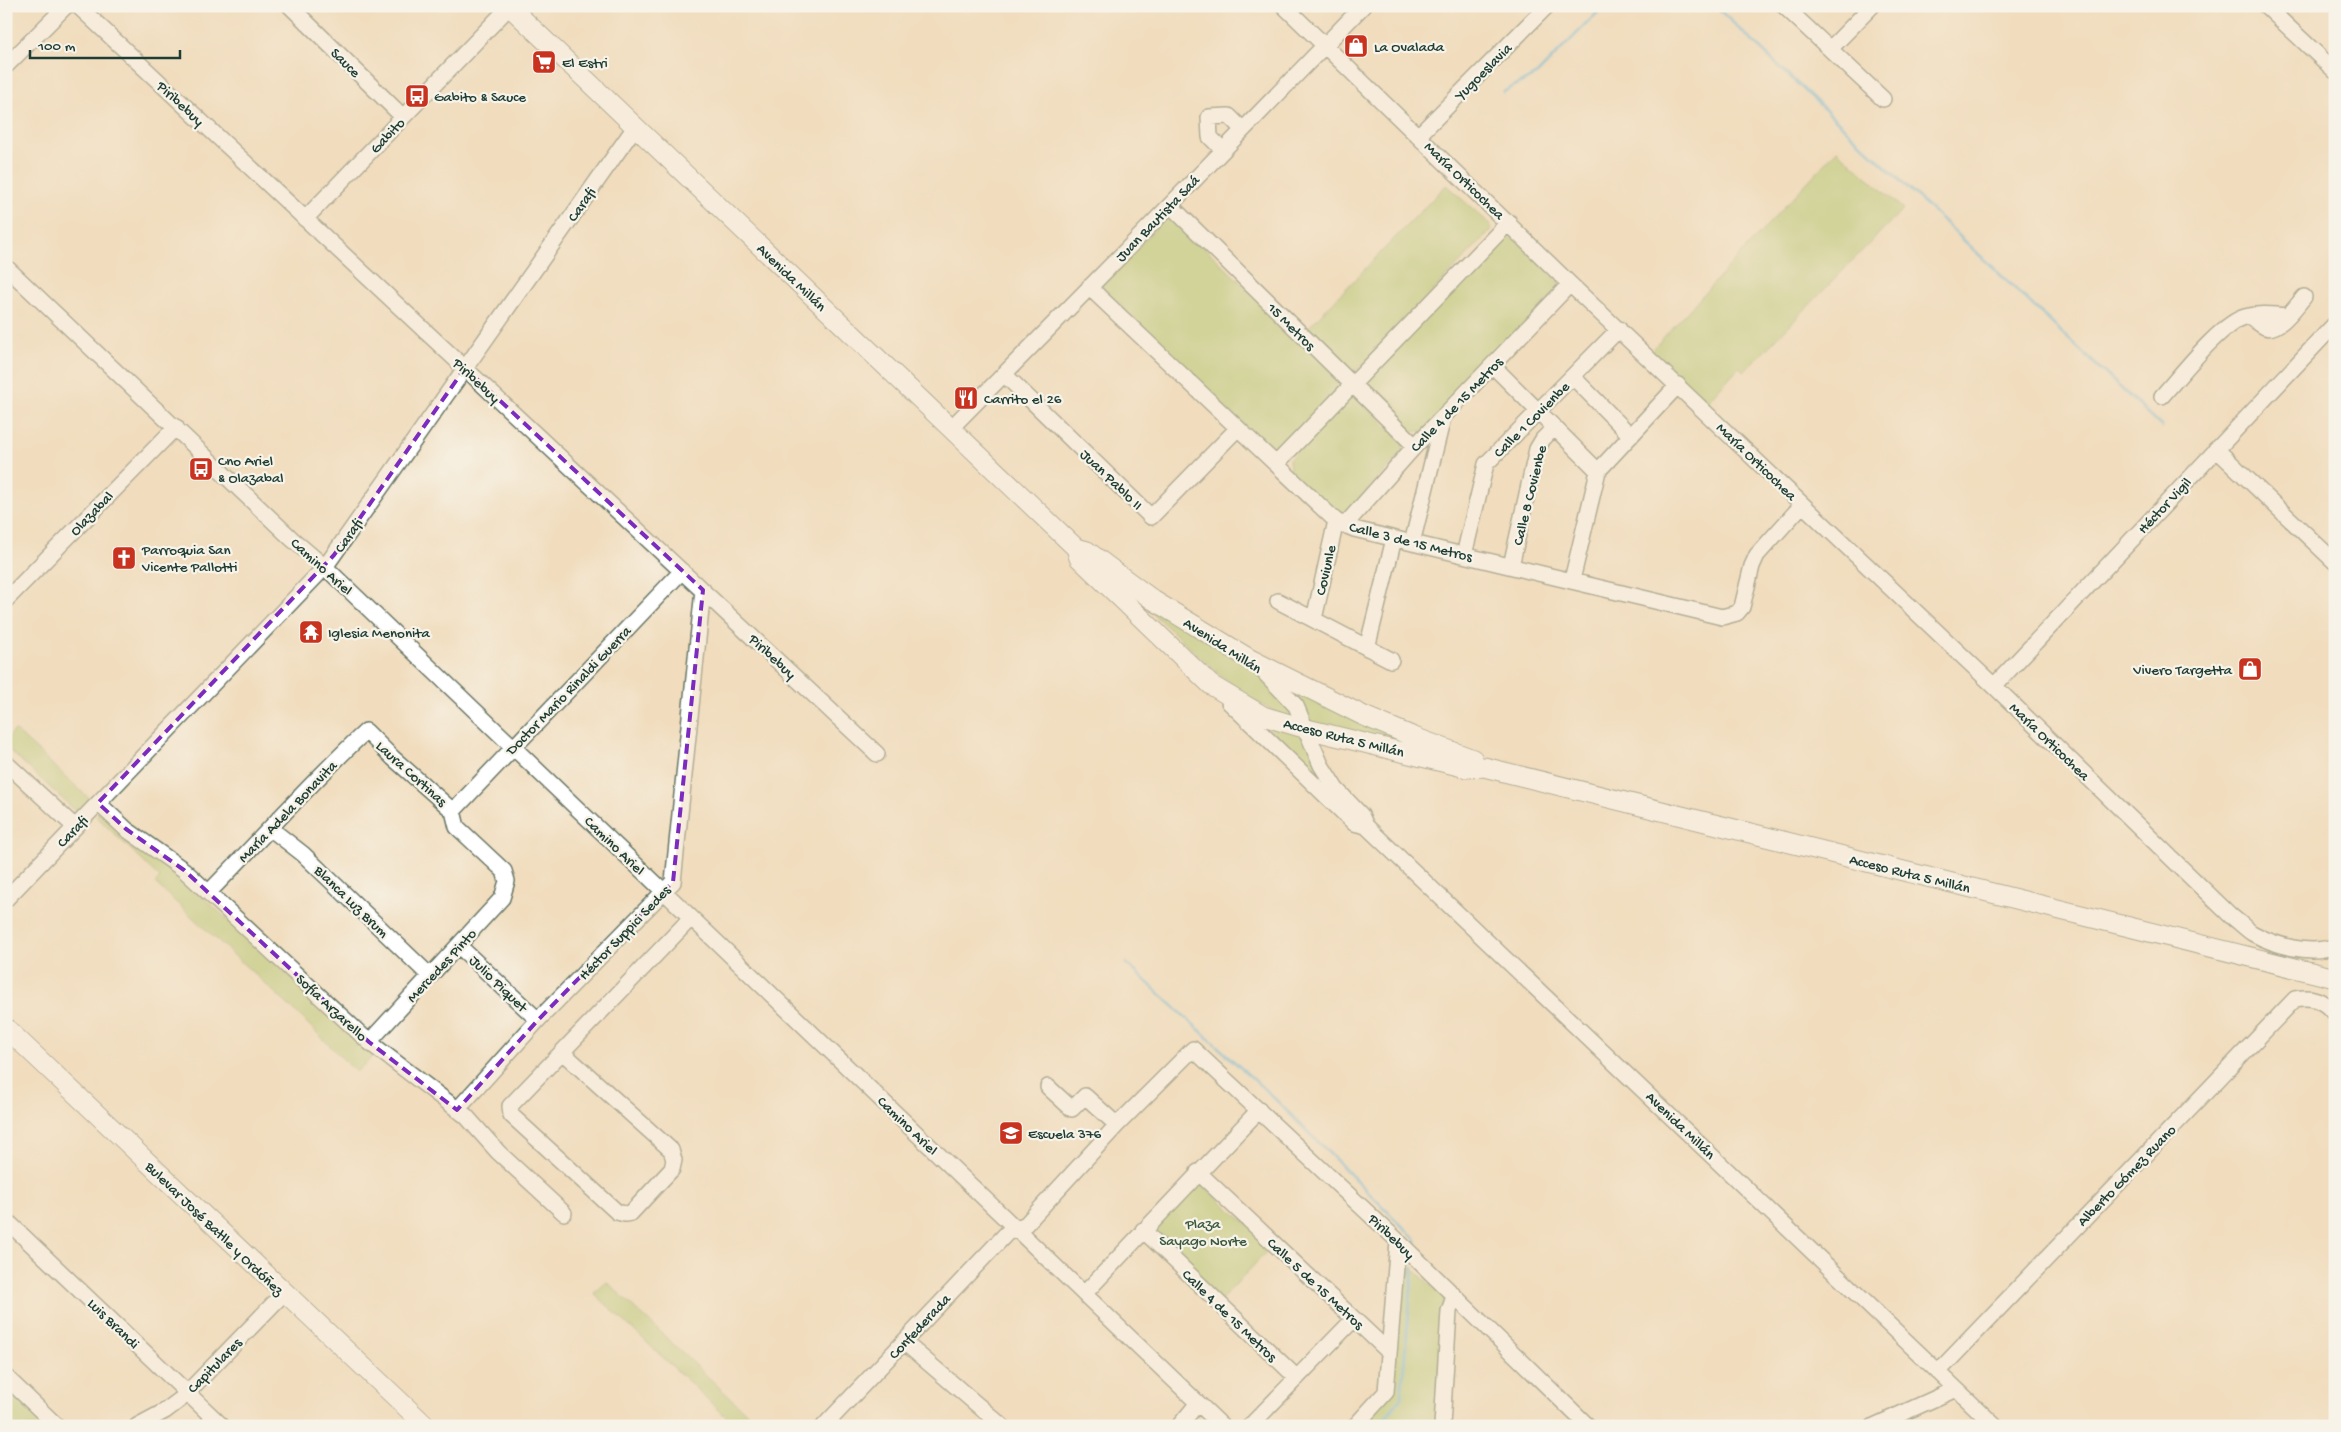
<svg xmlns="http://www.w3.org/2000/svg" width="2341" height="1432" viewBox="0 0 2341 1432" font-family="'Gochi Hand',sans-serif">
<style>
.green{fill:#acc86e;stroke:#668251}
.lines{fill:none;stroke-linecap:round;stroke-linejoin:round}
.stream{stroke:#5db4da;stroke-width:3}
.minor-casing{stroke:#687564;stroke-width:18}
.major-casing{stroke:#687564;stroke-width:21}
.minor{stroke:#fff;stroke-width:15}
.major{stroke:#fff;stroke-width:19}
.marked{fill:none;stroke:#7b2cbf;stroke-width:4;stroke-dasharray:10 6;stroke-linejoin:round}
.labels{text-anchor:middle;stroke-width:4.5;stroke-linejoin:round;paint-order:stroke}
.poi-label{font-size:15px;fill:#1f3d34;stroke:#f7f3e8;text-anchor:start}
.street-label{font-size:15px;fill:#1f3d34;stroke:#f7f3e8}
.park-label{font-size:15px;fill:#3b5940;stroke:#f7f3e8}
</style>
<rect width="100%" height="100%" fill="#f7f3e8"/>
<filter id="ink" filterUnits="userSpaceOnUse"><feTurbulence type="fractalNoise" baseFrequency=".02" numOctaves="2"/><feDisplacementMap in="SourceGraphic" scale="10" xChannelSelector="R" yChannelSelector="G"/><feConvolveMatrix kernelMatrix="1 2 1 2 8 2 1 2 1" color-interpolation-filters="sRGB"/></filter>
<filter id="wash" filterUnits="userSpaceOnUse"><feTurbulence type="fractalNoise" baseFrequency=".0096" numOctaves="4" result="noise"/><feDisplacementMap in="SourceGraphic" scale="20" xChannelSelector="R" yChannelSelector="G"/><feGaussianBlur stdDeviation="1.12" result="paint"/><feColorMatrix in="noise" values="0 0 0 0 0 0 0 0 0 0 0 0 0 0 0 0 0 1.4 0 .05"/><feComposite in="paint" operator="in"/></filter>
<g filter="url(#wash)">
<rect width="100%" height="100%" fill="#f1ddbe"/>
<path class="green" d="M1837,150L1903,209L1744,372L1739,367L1706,403L1651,351Z
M1446,185L1490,224L1491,230L1358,370H1346L1306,330Z
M1168,216L1174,218L1342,381V387L1283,451L1269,450L1103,288L1102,283Z
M1514,238L1559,283L1557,290L1424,431L1408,432L1365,386L1366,380L1503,239Z
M1350,397L1360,399L1403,443L1402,452L1399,457L1345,513H1334L1290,471L1289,459Z
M1124,588L1265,678L1299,720L1283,716L1243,695Z
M1281,681L1461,759L1310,722Z
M1272,723L1304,731L1324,782L1270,729Z
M15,730L93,802L79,814L6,747V739Z
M101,810L159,857L375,1054L356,1072L297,1013L155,883L160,878L96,816Z
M1199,1182L1272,1246L1221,1300L1152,1231Z
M1404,1261L1443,1296L1444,1300L1437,1426H1362L1387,1399L1401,1263Z
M607,1282L738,1405L760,1426H736L594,1293Z
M6,1383L52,1426H6Z"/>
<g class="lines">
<path class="stream" d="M1715,6L2162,427
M1503,92L1537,74L1604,6
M1126,963L1273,1097L1416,1240L1415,1248
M1379,1426L1401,1398L1413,1267"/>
</g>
</g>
<g filter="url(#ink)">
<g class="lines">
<defs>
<path id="minor" d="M78,6L877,754
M290,6L403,117
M1284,6L1570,284L1994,686L2231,916C2238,921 2245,928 2252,933C2274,945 2310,956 2335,946
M1784,6L1883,99
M2266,6L2335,71
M1830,49L1872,6
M6,66L66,6
M1419,135L1547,6
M1223,150L1210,137L1209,117L1229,116L1243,130
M1170,205L1415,446
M305,219L510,6
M6,267L292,539L325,567L1222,1426
M1089,287L1336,521L1354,529L1722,617L1737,613L1742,607L1752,566L1757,555L1802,505
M2249,316C2254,319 2260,325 2265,327C2279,332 2296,306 2304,297
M1493,366L1598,471
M1004,374L1151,517L1238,428
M1573,377L1631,436
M2162,396C2180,376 2221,323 2245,317C2259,313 2273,315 2287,316
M950,429L1143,233L1363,6
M2216,449L2335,562
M1276,464L1509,222
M1344,526L1415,446L1570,284
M1412,543L1443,418
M1464,555L1486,464L1619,329
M1511,566L1537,449L1543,439L1554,428
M1572,580L1598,471L1678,385
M6,600L176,427
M1278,601L1391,660
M1314,619L1336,521
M1367,648L1394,539
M1261,669L1296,706L1321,765L1336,789L1361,815L1366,826L1995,1426
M1994,686L2335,324
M1229,702L1354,823L1362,825
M6,763L75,827
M98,803L126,829L184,870L369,1042L466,1116L498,1152L564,1213
M453,811L682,571
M271,829L303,854L430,976
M209,892C262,838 311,782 366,731L393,758L453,811L457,827L504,871L507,881L502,898L369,1042
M6,899L325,567L635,127
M459,946L538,1020
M562,1052L671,1150L674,1160L672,1169L631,1213L625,1214L617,1212L511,1115L510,1106L691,918
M1048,1087L1072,1109L1085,1096L1117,1125
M457,1110L538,1020L673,882L703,590
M1198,1172L1389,1352
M6,1220L222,1426
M1143,1230L1297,1378
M1084,1294L1259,1110
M904,1342L1002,1426
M1938,1372L2295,999C2313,996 2322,1000 2335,1013
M6,1377L57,1426
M137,1426L165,1411L181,1399L284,1293
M824,1426L1007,1233L1026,1224L1117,1125L1193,1049L1398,1241L1588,1426
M1179,1426L1198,1403
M1250,1426L1354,1319
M1355,1426L1386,1392L1398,1241
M1442,1426L1449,1311L1454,1297
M1874,1426L1956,1389"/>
<path id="major" d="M509,6L1076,548L1087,551L1153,600L1250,659L1364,716L1414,737L1473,759
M1076,548L1079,558L1211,685L1263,716L1307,729L1467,768L1484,767L2335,978
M6,1028L426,1426"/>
</defs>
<use href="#minor" class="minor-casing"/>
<use href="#major" class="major-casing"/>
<use href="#minor" class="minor"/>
<use href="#major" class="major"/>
</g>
</g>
<path d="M0 0H2341V1432H0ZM465,368L703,590L673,882L538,1020L457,1110L369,1042L184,870L126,829L98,803L334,555Z" fill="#f1ddbe" fill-opacity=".55" fill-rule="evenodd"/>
<path class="marked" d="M465,368L703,590L673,882L538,1020L457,1110L369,1042L184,870L126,829L98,803L334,555Z"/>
<defs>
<symbol id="shop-square" viewBox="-11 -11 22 22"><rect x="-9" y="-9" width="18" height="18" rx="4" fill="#c8321e" stroke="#f7f3e8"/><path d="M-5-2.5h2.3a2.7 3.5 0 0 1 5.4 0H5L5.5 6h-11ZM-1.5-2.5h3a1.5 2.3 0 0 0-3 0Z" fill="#fff"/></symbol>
<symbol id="supermarket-square" viewBox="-11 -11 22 22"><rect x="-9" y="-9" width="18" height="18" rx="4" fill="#c8321e" stroke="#f7f3e8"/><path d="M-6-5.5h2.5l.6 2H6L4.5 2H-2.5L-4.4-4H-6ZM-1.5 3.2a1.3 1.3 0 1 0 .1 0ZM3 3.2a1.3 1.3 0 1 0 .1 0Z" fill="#fff"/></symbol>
<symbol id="bus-square" viewBox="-11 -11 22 22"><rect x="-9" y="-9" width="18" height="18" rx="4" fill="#c8321e" stroke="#f7f3e8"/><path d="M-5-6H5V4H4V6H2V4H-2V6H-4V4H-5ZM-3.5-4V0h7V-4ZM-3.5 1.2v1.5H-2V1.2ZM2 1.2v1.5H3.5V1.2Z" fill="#fff"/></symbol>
<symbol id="restaurant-square" viewBox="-11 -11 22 22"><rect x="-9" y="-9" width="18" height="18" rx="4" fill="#c8321e" stroke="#f7f3e8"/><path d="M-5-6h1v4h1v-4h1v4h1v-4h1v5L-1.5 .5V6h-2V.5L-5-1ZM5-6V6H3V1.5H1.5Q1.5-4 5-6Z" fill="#fff"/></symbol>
<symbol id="church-square" viewBox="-11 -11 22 22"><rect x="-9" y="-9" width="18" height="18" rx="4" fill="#c8321e" stroke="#f7f3e8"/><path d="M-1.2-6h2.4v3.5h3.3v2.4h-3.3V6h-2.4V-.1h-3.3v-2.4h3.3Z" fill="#fff"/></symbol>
<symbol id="temple-square" viewBox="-11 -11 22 22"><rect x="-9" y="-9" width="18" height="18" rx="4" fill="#c8321e" stroke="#f7f3e8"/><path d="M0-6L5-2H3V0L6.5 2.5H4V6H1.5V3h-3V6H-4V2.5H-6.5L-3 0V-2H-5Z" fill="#fff"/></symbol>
<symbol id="school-square" viewBox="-11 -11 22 22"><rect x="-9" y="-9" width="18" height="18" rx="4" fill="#c8321e" stroke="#f7f3e8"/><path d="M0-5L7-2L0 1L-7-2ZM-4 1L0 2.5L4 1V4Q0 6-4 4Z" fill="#fff"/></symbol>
</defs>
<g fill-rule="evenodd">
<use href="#shop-square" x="1342" y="32" width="28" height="28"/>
<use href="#supermarket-square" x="530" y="48" width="28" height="28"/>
<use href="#bus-square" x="403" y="82" width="28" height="28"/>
<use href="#restaurant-square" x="952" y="384" width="28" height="28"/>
<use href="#bus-square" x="187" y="455" width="28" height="28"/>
<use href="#church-square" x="110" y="544" width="28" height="28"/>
<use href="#temple-square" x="297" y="618" width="28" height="28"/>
<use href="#shop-square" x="2236" y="655" width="28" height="28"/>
<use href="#school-square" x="997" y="1119" width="28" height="28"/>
</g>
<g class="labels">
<g class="poi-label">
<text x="1374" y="51">La Ovalada</text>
<text x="562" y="67">El Estri</text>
<text x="434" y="101">Gabito &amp; Sauce</text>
<text x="984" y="403">Carrito el 26</text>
<text x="218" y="465">Cno Ariel<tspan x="218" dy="17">&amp; Olazabal</tspan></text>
<text x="142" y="554">Parroquia San<tspan x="142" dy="17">Vicente Pallotti</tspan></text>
<text x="328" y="637">Iglesia Menonita</text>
<text x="2232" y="674" text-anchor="end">Vivero Targetta</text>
<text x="1028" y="1138">Escuela 376</text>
</g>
<g class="street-label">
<text transform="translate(346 62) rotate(44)" y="5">Sauce</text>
<text transform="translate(1483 71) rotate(-45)" y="5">Yugoeslavia</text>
<text transform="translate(181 103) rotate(43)" y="5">Piribebuy</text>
<text transform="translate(387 135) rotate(-46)" y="5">Gabito</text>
<text transform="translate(1465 180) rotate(44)" y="5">María Orticochea</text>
<text transform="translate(581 204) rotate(-55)" y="5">Carafi</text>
<text transform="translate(1157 218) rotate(-46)" y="5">Juan Bautista Saá</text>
<text transform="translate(792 277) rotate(44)" y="5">Avenida Millán</text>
<text transform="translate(1292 326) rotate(45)" y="5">15 Metros</text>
<text transform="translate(477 380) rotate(43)" y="5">Piribebuy</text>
<text transform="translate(1456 404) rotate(-46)" y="5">Calle 4 de 15 Metros</text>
<text transform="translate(1531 419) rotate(-45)" y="5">Calle 1 Covienbe</text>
<text transform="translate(1757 461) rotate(44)" y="5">María Orticochea</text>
<text transform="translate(1112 479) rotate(44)" y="5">Juan Pablo II</text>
<text transform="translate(1529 495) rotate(-76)" y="5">Calle 8 Covienbe</text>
<text transform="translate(2164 505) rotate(-47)" y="5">Héctor Vigil</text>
<text transform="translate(91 513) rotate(-46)" y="5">Olazabal</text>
<text transform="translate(348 535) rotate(-55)" y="5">Carafi</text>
<text transform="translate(1411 541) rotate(14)" y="5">Calle 3 de 15 Metros</text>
<text transform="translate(322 566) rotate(42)" y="5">Camino Ariel</text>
<text transform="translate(1325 570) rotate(-77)" y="5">Coviunle</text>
<text transform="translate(1223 645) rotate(33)" y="5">Avenida Millán</text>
<text transform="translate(773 656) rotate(43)" y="5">Piribebuy</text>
<text transform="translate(568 690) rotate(-46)" y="5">Doctor Mario Rinaldi Guerra</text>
<text transform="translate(1344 737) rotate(14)" y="5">Acceso Ruta 5 Millán</text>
<text transform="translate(2050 741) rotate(44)" y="5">María Orticochea</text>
<text transform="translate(412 773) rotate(42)" y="5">Laura Cortinas</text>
<text transform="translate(287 811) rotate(-46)" y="5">María Adela Bonavita</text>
<text transform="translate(72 831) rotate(-46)" y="5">Carafi</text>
<text transform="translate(615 845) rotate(44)" y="5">Camino Ariel</text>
<text transform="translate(1910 873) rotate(14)" y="5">Acceso Ruta 5 Millán</text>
<text transform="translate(352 901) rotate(44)" y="5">Blanca Luz Brum</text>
<text transform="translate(624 932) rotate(-46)" y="5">Héctor Suppici Sedes</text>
<text transform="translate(441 965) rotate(-47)" y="5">Mercedes Pinto</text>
<text transform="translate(499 983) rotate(44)" y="5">Julio Piquet</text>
<text transform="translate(332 1007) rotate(43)" y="5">Sofía Arzarello</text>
<text transform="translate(908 1125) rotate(44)" y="5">Camino Ariel</text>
<text transform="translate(1681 1125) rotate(44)" y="5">Avenida Millán</text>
<text transform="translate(2126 1175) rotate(-46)" y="5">Alberto Gómez Ruano</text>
<text transform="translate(215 1228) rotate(44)" y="5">Bulevar José Batlle y Ordóñez</text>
<text transform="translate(1392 1236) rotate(44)" y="5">Piribebuy</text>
<text transform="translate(1316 1283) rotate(43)" y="5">Calle 5 de 15 Metros</text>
<text transform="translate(1230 1315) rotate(44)" y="5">Calle 4 de 15 Metros</text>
<text transform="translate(114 1323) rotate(44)" y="5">Luis Brandi</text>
<text transform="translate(919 1326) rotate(-47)" y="5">Confederada</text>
<text transform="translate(214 1365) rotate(-46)" y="5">Capitulares</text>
</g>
<g class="park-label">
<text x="1203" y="1228">Plaza<tspan x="1203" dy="17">Sayago Norte</tspan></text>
</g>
</g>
<rect width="2341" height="1432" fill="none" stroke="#f7f3e8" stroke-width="25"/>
<path d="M30 50v8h150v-8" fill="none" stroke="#1f3d34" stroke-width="2.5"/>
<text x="38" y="50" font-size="15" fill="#1f3d34" stroke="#f7f3e8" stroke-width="4" paint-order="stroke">100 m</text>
</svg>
